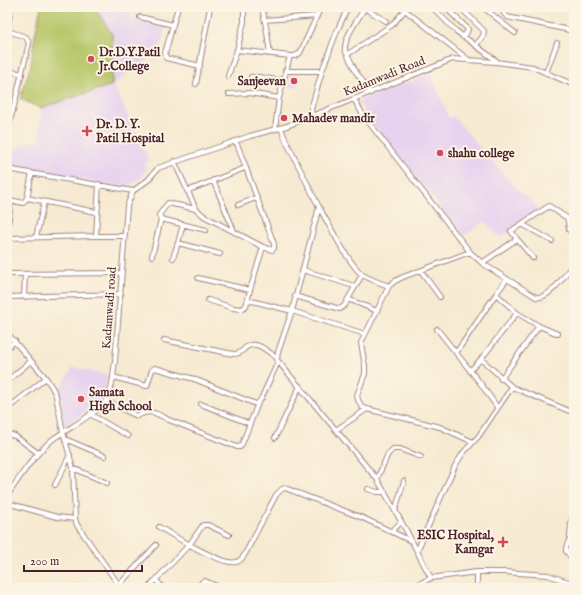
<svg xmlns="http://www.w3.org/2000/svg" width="581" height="595" viewBox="0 0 581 595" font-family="'IM FELL English',serif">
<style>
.built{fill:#e7d2ef}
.green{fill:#b8c76a;stroke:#81734a}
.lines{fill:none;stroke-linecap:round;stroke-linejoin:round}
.minor-casing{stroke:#a0847e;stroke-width:6}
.minor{stroke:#fff;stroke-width:4}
.poi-dot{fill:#d1495b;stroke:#fcf5e5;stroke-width:1.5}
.labels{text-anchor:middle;stroke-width:4;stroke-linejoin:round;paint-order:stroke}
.poi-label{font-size:12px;font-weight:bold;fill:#4a1f2b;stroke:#fcf5e5;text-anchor:start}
.street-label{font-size:12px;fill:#4a1f2b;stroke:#fcf5e5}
</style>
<rect width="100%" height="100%" fill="#fcf5e5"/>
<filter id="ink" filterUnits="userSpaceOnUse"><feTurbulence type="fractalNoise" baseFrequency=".025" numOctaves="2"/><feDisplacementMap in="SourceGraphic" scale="8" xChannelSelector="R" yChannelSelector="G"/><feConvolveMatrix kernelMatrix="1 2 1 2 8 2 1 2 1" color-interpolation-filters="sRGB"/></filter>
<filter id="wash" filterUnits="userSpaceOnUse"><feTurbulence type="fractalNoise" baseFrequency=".012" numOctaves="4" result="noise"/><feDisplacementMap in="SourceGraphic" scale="16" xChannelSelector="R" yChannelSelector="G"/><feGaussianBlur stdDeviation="0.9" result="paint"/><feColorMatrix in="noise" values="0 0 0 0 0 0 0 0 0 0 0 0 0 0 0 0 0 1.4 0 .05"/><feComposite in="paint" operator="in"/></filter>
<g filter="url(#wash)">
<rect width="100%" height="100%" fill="#f7ead2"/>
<path class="built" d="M41,7H128L134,20L165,28L159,53L132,69L113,85L149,160L145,164V173L137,182L125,187L7,165V151L12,152L32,141L39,142L41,108L20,99L31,65L35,35Z
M292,72L298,75V87H287Z
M431,74L449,118L453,116L514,186L537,207L535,216L500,238L485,221L464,236L367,117L358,101Z
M73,367L108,375L100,402L64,426L60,388Z"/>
<path class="green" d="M41,7H96V10L112,34V85L41,108L20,99L31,65L35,35Z"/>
</g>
<g filter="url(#ink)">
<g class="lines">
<defs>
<path id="minor" d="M178,7L165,53L166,58L200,66
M244,7V22L237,50L290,56H295L300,53L321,7
M262,7L267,32L270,54
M365,7C359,19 344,36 345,50L356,72L371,93
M401,7L469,60
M432,7L456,31L498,62
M445,7L468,29L467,32L463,37
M460,7L484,31L483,36L476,45
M483,7L515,33
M499,7L507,17L574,31
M364,8L386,21
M140,17L173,25
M265,20L317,16
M7,36L10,11
M348,54L392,25L405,10
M7,70L22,74
M285,71H322
M546,73L557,43
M228,76L237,50
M251,77H259L283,81
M196,84L210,7
M229,94L249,93L279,98
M354,99L363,115L470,252L403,277L395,281L389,286L361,343L365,366V374L357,395L358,400L362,407L367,409
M7,108L13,110L29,43L26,37L8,31
M312,115L311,109L322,71L337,31L348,7
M281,128L286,141L319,207L292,311L278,352L277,360L377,479L406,530L431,578
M275,129L279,98L290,56
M7,131L13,110
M174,161L196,209L204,216L263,247L272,250L274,248V244L236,141
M7,169L133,191
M32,173L27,198L96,212
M213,180L234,231
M99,184L96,236H125
M187,191L245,168
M238,205L256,198
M319,207C327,221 351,268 363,275C371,280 380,283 389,286
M161,219L206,230
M522,224L552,241
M36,237L44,202
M7,238L96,236
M7,238L10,208L11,203L15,201L23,203L27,198
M517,239L533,258
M178,243L183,224
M470,252L482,263L507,279L496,294
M152,256L161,219L159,215L168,203L196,209
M173,258L178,243L220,254
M482,263L517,239L511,231L549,206L567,218L568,221L569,230L574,235
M303,270L354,286
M421,271L440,297
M7,274L121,273
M362,275L348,299L377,311
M198,278L250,290L263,247
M507,279L536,297C550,300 566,273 574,263
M295,296L340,309L345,305L348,299
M7,297L121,294
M24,297L25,274
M208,300L233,308L242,309L246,306L250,290
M248,300L292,311L365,334
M517,313L481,359L512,387L574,413
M437,329L481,384L497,407
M7,333L46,378L53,389L56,396L63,432L73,468L75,519L77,525L121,588
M164,340L233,354C238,354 241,353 244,349C255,338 267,351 277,358
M7,348L15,341
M456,353L496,294L517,313L539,326L558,334
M470,371L481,359
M113,377L147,386L152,370L155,368L194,379L256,404L258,403L261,399L278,362
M501,379L539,326
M7,381L31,361
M106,401L137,416C151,409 156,413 169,420L237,447H240L242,444L258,403
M201,404L250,424
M7,409L46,378
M90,414L128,436
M336,430L367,409L440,427L473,442
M7,434L15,436L38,453
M275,438L300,386
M65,439L105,456
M73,468L107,483
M377,479L388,454L393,449H400L421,457
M55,485L70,455
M368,489L377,492H385
M7,496C21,475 34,455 53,439C67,429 96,414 105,402C113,391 113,373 115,361L127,206L133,191L148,180L158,168L250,136L287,126L453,59L496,62L533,67L574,85
M7,503L57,517L75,519
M395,511L404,481
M574,513L571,523L570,538L566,548V551L574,561
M159,527C172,535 223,566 236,562C241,561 243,557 245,554L276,495L282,489L285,488L363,518L411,541
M392,531L401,522
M417,551L455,466L463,453L478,437L512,387
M477,572V588
M156,580L163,588
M119,585L156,545
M148,588L189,545L203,525H208L229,535
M198,588L202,582L205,581L221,588
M411,588L431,578L477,572H504L548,575L574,584"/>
</defs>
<use href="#minor" class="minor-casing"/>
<use href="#minor" class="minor"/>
</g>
</g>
<g class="poi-dot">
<circle cx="91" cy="59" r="4"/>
<circle cx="294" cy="81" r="4"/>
<circle cx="284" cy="118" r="4"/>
<path d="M85 125h4v4h4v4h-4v4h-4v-4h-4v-4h4z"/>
<circle cx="440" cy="153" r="4"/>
<circle cx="81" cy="399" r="4"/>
<path d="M501 536h4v4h4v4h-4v4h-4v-4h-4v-4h4z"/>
</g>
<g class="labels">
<g class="poi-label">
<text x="99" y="56">Dr.D.Y.Patil<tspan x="99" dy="14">Jr.College</tspan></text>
<text x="286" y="85" text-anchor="end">Sanjeevan</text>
<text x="292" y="122">Mahadev mandir</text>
<text x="96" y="128">Dr. D. Y.<tspan x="96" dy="14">Patil Hospital</tspan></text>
<text x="448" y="157">shahu college</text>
<text x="89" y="396">Samata<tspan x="89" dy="14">High School</tspan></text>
<text x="494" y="539" text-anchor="end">ESIC Hospital,<tspan x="494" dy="14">Kamgar</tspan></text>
</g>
<g class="street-label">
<text transform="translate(384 76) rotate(-22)" y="4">Kadamwadi Road</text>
<text transform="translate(109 308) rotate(-86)" y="4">Kadamwadi road</text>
</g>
</g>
<rect width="581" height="595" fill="none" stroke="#fcf5e5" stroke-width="24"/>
<path d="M24 565v6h118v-6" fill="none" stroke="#4a1f2b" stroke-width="2"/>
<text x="30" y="565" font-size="12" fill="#4a1f2b" stroke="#fcf5e5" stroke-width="3" paint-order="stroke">200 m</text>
</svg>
